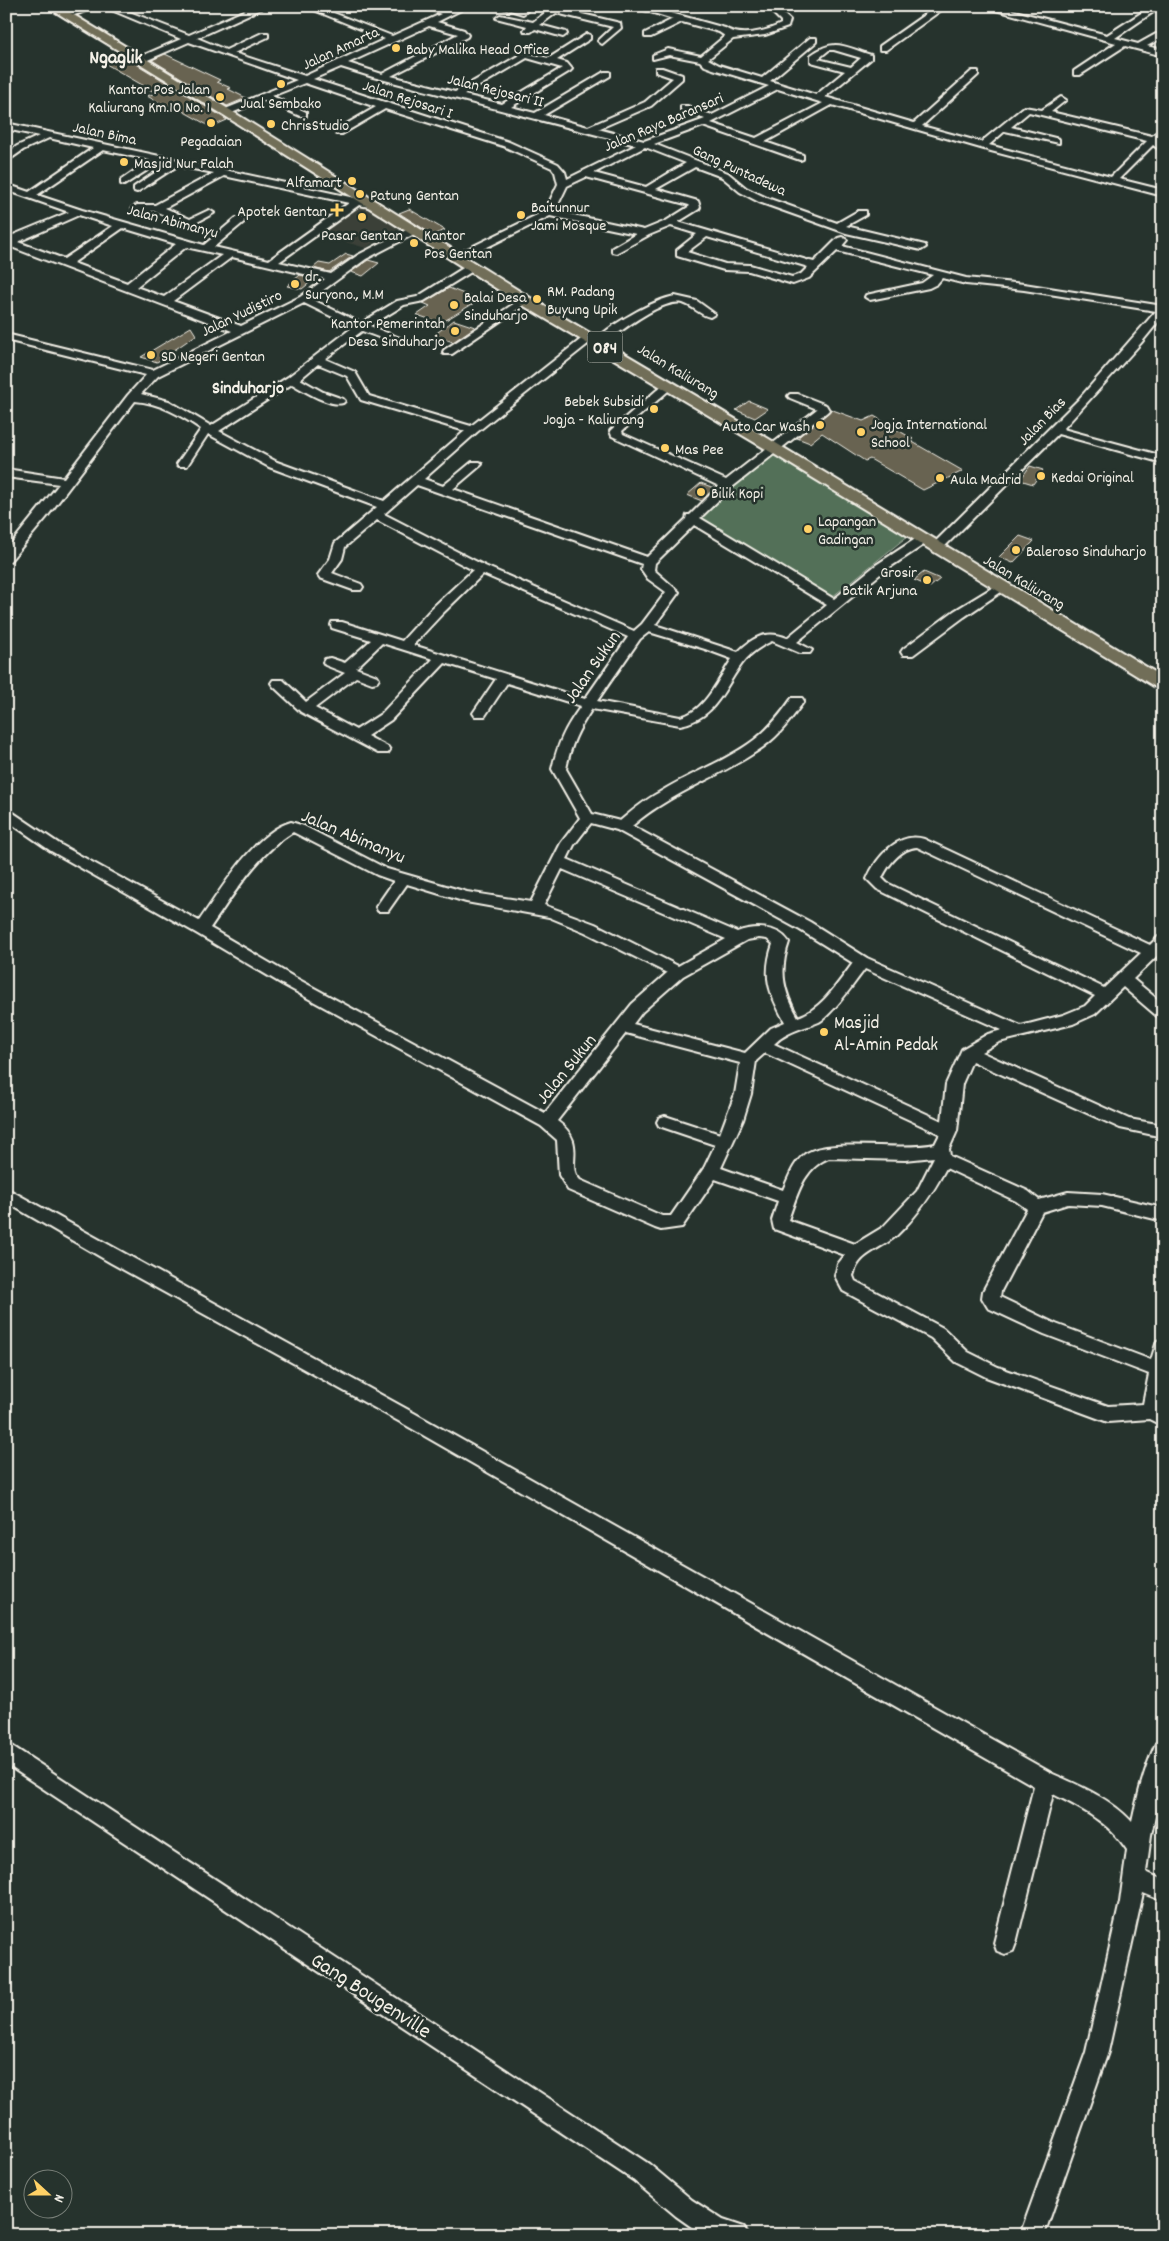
<svg xmlns="http://www.w3.org/2000/svg" width="1169" height="2241" viewBox="0 0 1169 2241" font-family="Dekko,sans-serif">
<style>
.built{fill:#3a4138}
.green{fill:#527058;stroke:#a3b0a0}
.building{fill:#686351;stroke:#f4f1e8}
.lines{fill:none;stroke-linecap:round;stroke-linejoin:round}
.minor-casing{stroke:#f4f1e8;stroke-width:4}
.major-casing{stroke:#f4f1e8;stroke-width:4}
.minor{fill:#26332d;fill-rule:evenodd}
.major{fill:#716e59;fill-rule:evenodd}
.poi-dot{fill:#ffd166;stroke:#26332d;stroke-width:2}
.labels{text-anchor:middle;stroke-width:5;stroke-linejoin:round;paint-order:stroke}
.far-street-label{font-size:16px;fill:#f4f1e8;stroke:#26332d}
.far-poi-label{font-size:16px;fill:#f4f1e8;stroke:#26332d;text-anchor:start}
.shield{fill:#26332d;stroke:#b6b8b0;stroke-width:1}
.shield-label{font-size:18px;font-weight:bold;fill:#f4f1e8}
.far-quarter-label{font-size:18px;font-weight:bold;fill:#f4f1e8;stroke:#26332d}
.street-label{font-size:19px;fill:#f4f1e8;stroke:#26332d}
.poi-label{font-size:19px;fill:#f4f1e8;stroke:#26332d;text-anchor:start}
.far-district-label{font-size:20px;font-weight:bold;fill:#f4f1e8;stroke:#26332d}
.near-street-label{font-size:22px;fill:#f4f1e8;stroke:#26332d}
</style>
<rect width="100%" height="100%" fill="#26332d"/>
<filter id="ink" filterUnits="userSpaceOnUse"><feTurbulence type="fractalNoise" baseFrequency=".02" numOctaves="2"/><feDisplacementMap in="SourceGraphic" scale="10" xChannelSelector="R" yChannelSelector="G"/><feConvolveMatrix kernelMatrix="1 2 1 2 8 2 1 2 1" color-interpolation-filters="sRGB"/></filter>
<g filter="url(#ink)">
<path class="built" d="M354,205L369,206L404,228L385,235L366,248L315,233Z"/>
<path class="green" d="M772,452L909,535L832,597L699,517Z"/>
<path class="building" d="M165,54L220,80L217,82L231,88L228,89L246,98L227,106L152,60Z
M125,57L221,116L227,120L211,127L172,105L167,107L147,96L156,93L106,64Z
M409,209L445,230L433,235L399,213Z
M346,254L353,256L329,272L313,268L319,263L330,265Z
M368,260L379,263L363,276L351,272Z
M300,275L320,280L316,282L312,281L302,289L287,286Z
M449,288L479,300L441,323L417,315L430,306L423,303Z
M454,320L475,327L453,342L434,335Z
M191,327L196,335L157,362L141,357Z
M749,401L768,409L755,418L736,410Z
M830,409L863,421L874,416L913,439L909,440L963,471L923,490L870,459L865,461L822,433L810,443L797,438L828,413Z
M1030,466L1043,470L1033,484L1020,480Z
M701,483L714,488L702,501L687,495Z
M1020,536L1034,541L1013,563L999,557Z
M924,572L940,579L930,587L914,580Z"/>
<g class="lines">
<defs>
<path id="minor" d="M85,6H99L66,18L62,15Z
M102,6H114L189,35L255,6H267L197,38L226,50L262,33H268V37L234,53L305,76L385,39L304,6H316L392,36L441,14L422,6H435L448,11L457,6H469L437,22L464,30L468,35L467,37L391,76L455,92L523,53L549,58L587,34L590,35V39L557,60L567,63L572,69L570,71L511,107L535,113L604,72H610V76L544,115L588,127L645,102L673,78L656,72V68H662L682,75V79L651,106L598,129L644,141L705,119L681,110V106H687L712,115L769,86L713,69L705,66L700,61L669,55L653,59V55L668,49L701,56L725,36L719,32L682,22L651,37H645V33L673,19L631,6H646L725,28C740,38 765,32 781,24V21L773,13L780,11L790,20L788,27L765,35L733,39L708,59L719,65L762,78L810,38H816V42L770,81L816,95L845,71L811,62V55C835,37 845,47 871,55V59L825,97L914,123L972,71H978V75L922,126L981,142L1024,107L1042,110L1061,97L1066,100L1051,112L1152,136L1163,127V136L1159,140L1163,144V152L1153,145L1119,179L1163,190V196L991,151L832,105L765,142L803,155V159L800,160L703,126L654,144L728,173L746,188L767,198L837,223L858,211H866V215L846,226L925,245L926,247L921,250L846,233L759,202L740,192L722,177L695,167L656,189L698,201L700,207L699,209L678,222L810,261L814,262L838,238L842,237L847,240L842,246L966,278L1024,284L1163,306V316L1141,343L1063,429L1163,456V463L1058,434L941,550H933L931,547L933,544L1078,400L1156,311L1024,290L966,284L942,278L937,284L929,288L870,300L865,297L866,295L922,283L933,275L837,251L809,278L793,284L749,271L724,270L677,256V250L697,234L671,226L649,235L616,253L612,252V248L636,234L550,216L461,260H453V256L545,211L558,184L555,172L552,168L503,146L385,109L342,134H336V130L376,107L305,83L272,96L306,112V116H300L264,100L229,114H223V110L297,80L189,42L143,62H137V58L181,39ZM429,26L458,34L382,74L348,63ZM829,50H834L861,58L851,67L818,59ZM527,58L562,68L502,104L464,95ZM341,67L373,77L636,145L567,179L565,172L558,164L509,142L313,79ZM778,89L823,103L756,138L711,123ZM1029,112L1147,141L1111,177L989,145L1005,131L1059,143V139L1011,127ZM645,147L686,163L646,187L594,173ZM586,177L689,205L690,206L666,221L644,230L555,211L567,186ZM707,237L805,266L808,267L801,274L792,277L750,265L725,264L687,252Z
M497,6H514L527,11L523,14Z
M554,6H564L561,9L620,23L621,28L602,44L598,41L613,27L556,13L540,25L566,32L567,34L563,37L535,29L531,32H525L524,30L527,26L496,18L500,15L533,22Z
M937,6H947L886,50H880V46Z
M981,6H996L1107,35L1152,6H1162L1115,38L1138,44L1156,34H1162V38L1147,46L1163,50V56L1125,46L1080,75H1074V71L1116,43Z
M6,123L378,203L379,205L374,208L359,205L279,262L331,274L358,255L410,228H418V232L366,259L311,299L361,323L397,301L417,297L468,265H476V269L424,301L404,305L370,326L405,340L406,342L405,344H397L362,331L325,359L355,372L369,396L471,426L585,336H593L594,338L593,340L477,432L424,479L443,486L472,462H480L482,464L480,466L453,489L647,557L686,519L687,515H690L719,486L612,436L610,431L612,429L665,383H673L675,385L622,431L623,434L726,480L817,409L790,398L788,396L790,394H798L826,405L829,410L827,412L731,488L700,518L834,599L876,565L920,536H928L930,539L928,542L884,571L797,642L812,650L810,653H800L772,641C763,645 753,651 746,659C724,684 719,718 680,725L592,709C578,730 571,744 566,769L592,814L620,821C633,810 645,800 660,792C690,773 725,762 754,740C769,729 781,714 792,698H802L804,701C792,718 780,735 763,747C721,777 671,792 632,826L810,922L867,958L1021,1026L1063,1015L1085,1006L1095,996L877,889L867,879C876,858 898,831 924,839L1150,945L1158,937L1163,936V950L1133,979L1163,1004V1018L1158,1017L1123,987L1095,1014L1073,1024L999,1042L981,1052L1129,1119L1163,1125V1137L1120,1128L972,1061L962,1084L957,1131L949,1149L950,1156L1028,1191L1039,1200L1068,1192L1102,1194L1163,1208V1221L1102,1206L1068,1204L1042,1212L1001,1291L1000,1297L1056,1324L1151,1360L1157,1341L1163,1339V1396L1161,1408L1163,1409V1426L1149,1419L1108,1422L986,1377L956,1362L931,1338L843,1291L835,1276L838,1264L845,1255L774,1229L772,1220L778,1201L715,1179L682,1227L661,1230L655,1228L568,1190L559,1175L557,1140L541,1126L282,984L196,933L51,851L6,820V808L61,845L199,921C220,892 254,832 291,822L304,826L387,869L467,892L531,902L561,843L580,818L552,769C558,743 565,728 581,706L507,683L485,716H475L473,713L496,679L445,663L391,720L367,736L388,747L390,750L388,753H378L301,712L273,686L271,683L273,680H283L306,702L345,673L325,665L323,662L325,659L330,658L345,663L371,640L332,628L331,625L332,622H342L402,641L432,608L473,570L377,520L345,547L342,559L332,573L361,584L363,587L361,590H353L320,578L318,575L330,559L335,543L377,507L269,467L208,434L187,466H179L177,464L201,429C180,415 160,403 135,401L46,518L10,561L6,562V550L59,484L6,477V469L64,478L128,395L146,375L6,340V334L153,370L232,331L6,245V238L69,212L6,190V184L29,192L93,148L49,138L23,150L6,162V154L17,146L39,136L6,129ZM103,150L150,160L121,180V184L124,185L160,162L168,164L134,187V191L137,192L177,166L214,173L155,205H137L132,208L137,211H155L190,226L214,213L209,210L190,219L165,208L224,176L349,203L269,260L214,247L244,222V218H236L204,245L82,210L37,195ZM79,215L113,226L64,259L18,242ZM123,228L176,244L127,283L73,263ZM186,247L222,255L164,297L136,287ZM232,257L325,279L300,297L241,326L173,301ZM304,303L353,327L288,377L211,426L169,401L141,394L158,376ZM318,364L347,376L361,400L465,431L384,501L277,462L219,431L292,384C305,391 329,407 343,403L345,401L343,399L323,392L300,379ZM417,485L642,564L641,569L648,579L666,592L642,624L634,631L485,566L384,514ZM694,525L827,605L787,638C766,629 752,638 738,652L655,625L679,592L654,570L655,563ZM483,574L628,637L585,699L413,645L442,614ZM649,632L705,649L732,659C719,678 705,712 680,717L597,701L640,639ZM382,643L433,659L381,714L356,730L315,708L356,677L372,683L377,682L379,679L377,676L356,668ZM591,823L617,830L800,930L853,963C838,983 822,1009 798,1017C783,991 779,971 789,942C778,925 753,926 737,932L567,859L574,845ZM293,832L377,875L394,881L376,907L378,911H388L407,884L466,902L549,917L585,932L667,973L632,1004L545,1113L292,976L210,928C234,894 257,854 293,832ZM917,847L1141,953L1104,988L887,883L882,878C888,865 901,848 917,847ZM562,869L726,939L678,966L595,924L544,905ZM759,938L767,939L773,944C762,976 769,993 785,1022L771,1028L745,1053L633,1024L642,1012L683,976L747,940ZM865,969L1002,1030L988,1034L962,1049L946,1084L942,1121L774,1044C787,1031 802,1029 819,1022C832,1015 855,982 865,969ZM626,1033L740,1063L735,1094L720,1134L665,1116L659,1118L657,1122L659,1126L715,1145L704,1168L671,1216H662L580,1180C564,1164 589,1144 557,1121ZM765,1053L940,1134L935,1144C901,1152 830,1137 805,1154C793,1163 789,1177 783,1190L721,1168L743,1120L751,1094L756,1061ZM934,1157L917,1191L883,1227L855,1244L788,1220C797,1196 803,1168 829,1158L905,1160ZM946,1168L1016,1201L1027,1209L983,1291L982,1298L988,1308L1044,1334L1149,1374L1143,1404L1108,1406L998,1367L968,1352L943,1328L855,1281L853,1276C858,1253 880,1250 896,1236C918,1215 932,1194 946,1168Z
M675,296L697,301L715,314L710,317C700,315 693,306 683,303C661,298 619,333 602,345L598,346L593,343C607,326 653,300 675,296Z
M524,297L529,300L528,302L452,354H444L443,352L444,350Z
M1000,583L1004,584L1006,587L1004,590L964,617L913,655H903L901,652L903,649L954,611Z
M6,1188L414,1413L1053,1774C1081,1786 1111,1799 1132,1822C1138,1795 1144,1769 1156,1743L1163,1740V1780L1151,1835L1146,1872L1163,1880V1901L1143,1893L1108,2052L1044,2235H1020L1086,2052L1120,1902L1127,1850C1110,1823 1081,1808 1053,1794L1016,1943L1013,1951L1005,1954L997,1951L994,1943L1034,1786L402,1423L111,1263L6,1202Z
M6,1742L649,2164L692,2200L723,2220L744,2227L748,2235H703L676,2216L633,2180L6,1764Z"/>
<path id="major" d="M46,6H59L230,110L529,297L774,442L1163,677V689L1157,688L764,448L519,303L222,114Z"/>
</defs>
<use href="#minor" class="minor-casing"/>
<use href="#major" class="major-casing"/>
<use href="#minor" class="minor"/>
<use href="#major" class="major"/>
</g>
</g>
<g class="poi-dot">
<circle cx="396" cy="48" r="5"/>
<circle cx="281" cy="84" r="5"/>
<circle cx="220" cy="97" r="5"/>
<circle cx="211" cy="123" r="5"/>
<circle cx="271" cy="124" r="5"/>
<circle cx="124" cy="162" r="5"/>
<circle cx="352" cy="181" r="5"/>
<circle cx="360" cy="194" r="5"/>
<path d="M334.5 202.5h5v5h5v5h-5v5h-5v-5h-5v-5h5z"/>
<circle cx="521" cy="215" r="5"/>
<circle cx="362" cy="217" r="5"/>
<circle cx="414" cy="243" r="5"/>
<circle cx="295" cy="284" r="5"/>
<circle cx="537" cy="299" r="5"/>
<circle cx="454" cy="305" r="5"/>
<circle cx="455" cy="331" r="5"/>
<circle cx="151" cy="355" r="5"/>
<circle cx="654" cy="409" r="5"/>
<circle cx="820" cy="425" r="5"/>
<circle cx="861" cy="432" r="5"/>
<circle cx="665" cy="448" r="5"/>
<circle cx="1041" cy="476" r="5"/>
<circle cx="940" cy="478" r="5"/>
<circle cx="701" cy="492" r="5"/>
<circle cx="808" cy="529" r="5"/>
<circle cx="1016" cy="550" r="5"/>
<circle cx="927" cy="580" r="5"/>
<circle cx="824" cy="1032" r="5"/>
</g>
<g class="labels">
<g class="far-street-label">
<text transform="translate(340 47) rotate(-25)" y="6">Jalan Amarta</text>
<text transform="translate(496 89) rotate(14)" y="6">Jalan Rejosari II</text>
<text transform="translate(408 98) rotate(18)" y="6">Jalan Rejosari I</text>
<text transform="translate(663 121) rotate(-23)" y="6">Jalan Raya Baransari</text>
<text transform="translate(105 132) rotate(12)" y="6">Jalan Bima</text>
<text transform="translate(740 169) rotate(25)" y="6">Gang Puntadewa</text>
<text transform="translate(173 220) rotate(15)" y="6">Jalan Abimanyu</text>
<text transform="translate(241 312) rotate(-26)" y="6">Jalan Yudistiro</text>
<text transform="translate(679 370) rotate(31)" y="6">Jalan Kaliurang</text>
<text transform="translate(1041 420) rotate(-46)" y="6">Jalan Bias</text>
<text transform="translate(1025 581) rotate(31)" y="6">Jalan Kaliurang</text>
</g>
<g class="far-poi-label">
<text x="406" y="54">Baby Malika Head Office</text>
<text x="210" y="94" text-anchor="end">Kantor Pos Jalan<tspan x="210" dy="18">Kaliurang Km.10 No. 1</tspan></text>
<text x="281" y="108" text-anchor="middle">Jual Sembako</text>
<text x="281" y="130">ChrisStudio</text>
<text x="211" y="146" text-anchor="middle">Pegadaian</text>
<text x="134" y="168">Masjid Nur Falah</text>
<text x="342" y="187" text-anchor="end">Alfamart</text>
<text x="370" y="200">Patung Gentan</text>
<text x="531" y="212">Baitunnur<tspan x="531" dy="18">Jami Mosque</tspan></text>
<text x="327" y="216" text-anchor="end">Apotek Gentan</text>
<text x="362" y="240" text-anchor="middle">Pasar Gentan</text>
<text x="424" y="240">Kantor<tspan x="424" dy="18">Pos Gentan</tspan></text>
<text x="305" y="281">dr.<tspan x="305" dy="18">Suryono., M.M</tspan></text>
<text x="547" y="296">RM. Padang<tspan x="547" dy="18">Buyung Upik</tspan></text>
<text x="464" y="302">Balai Desa<tspan x="464" dy="18">Sinduharjo</tspan></text>
<text x="445" y="328" text-anchor="end">Kantor Pemerintah<tspan x="445" dy="18">Desa Sinduharjo</tspan></text>
<text x="161" y="361">SD Negeri Gentan</text>
<text x="644" y="406" text-anchor="end">Bebek Subsidi<tspan x="644" dy="18">Jogja - Kaliurang</tspan></text>
<text x="871" y="429">Jogja International<tspan x="871" dy="18">School</tspan></text>
<text x="810" y="431" text-anchor="end">Auto Car Wash</text>
<text x="675" y="454">Mas Pee</text>
<text x="1051" y="482">Kedai Original</text>
<text x="950" y="484">Aula Madrid</text>
<text x="711" y="498">Bilik Kopi</text>
<text x="818" y="526">Lapangan<tspan x="818" dy="18">Gadingan</tspan></text>
<text x="1026" y="556">Baleroso Sinduharjo</text>
<text x="917" y="577" text-anchor="end">Grosir<tspan x="917" dy="18">Batik Arjuna</tspan></text>
</g>
<rect class="shield" x="587.5" y="331.5" width="35" height="31" rx="4"/>
<g class="shield-label">
<text x="605" y="353">084</text>
</g>
<g class="far-quarter-label">
<text x="248" y="393">Sinduharjo</text>
</g>
<g class="street-label">
<text transform="translate(591 666) rotate(-55)" y="7">Jalan Sukun</text>
<text transform="translate(354 835) rotate(23)" y="7">Jalan Abimanyu</text>
<text transform="translate(565 1068) rotate(-51)" y="7">Jalan Sukun</text>
</g>
<g class="poi-label">
<text x="834" y="1028">Masjid<tspan x="834" dy="22">Al-Amin Pedak</tspan></text>
</g>
<g class="far-district-label">
<text x="116" y="63">Ngaglik</text>
</g>
<g class="near-street-label">
<text transform="translate(372 1994) rotate(33)" y="8">Gang Bougenville</text>
</g>
</g>
<rect width="1169" height="2241" fill="none" stroke="#26332d" stroke-width="25"/>
<rect x="12" y="12" width="1144" height="2216" fill="none" stroke="#f4f1e8" stroke-width="2" filter="url(#ink)"/>
<g transform="translate(48 2194) rotate(111)"><circle r="24" fill="#26332d" stroke="#787f78"/>
<path d="M0-4L9 19L0 12L-9 19Z" fill="#ffd166"/>
<text y="-8" font-size="14" font-weight="bold" text-anchor="middle" fill="#f4f1e8">N</text>
</g>
</svg>
